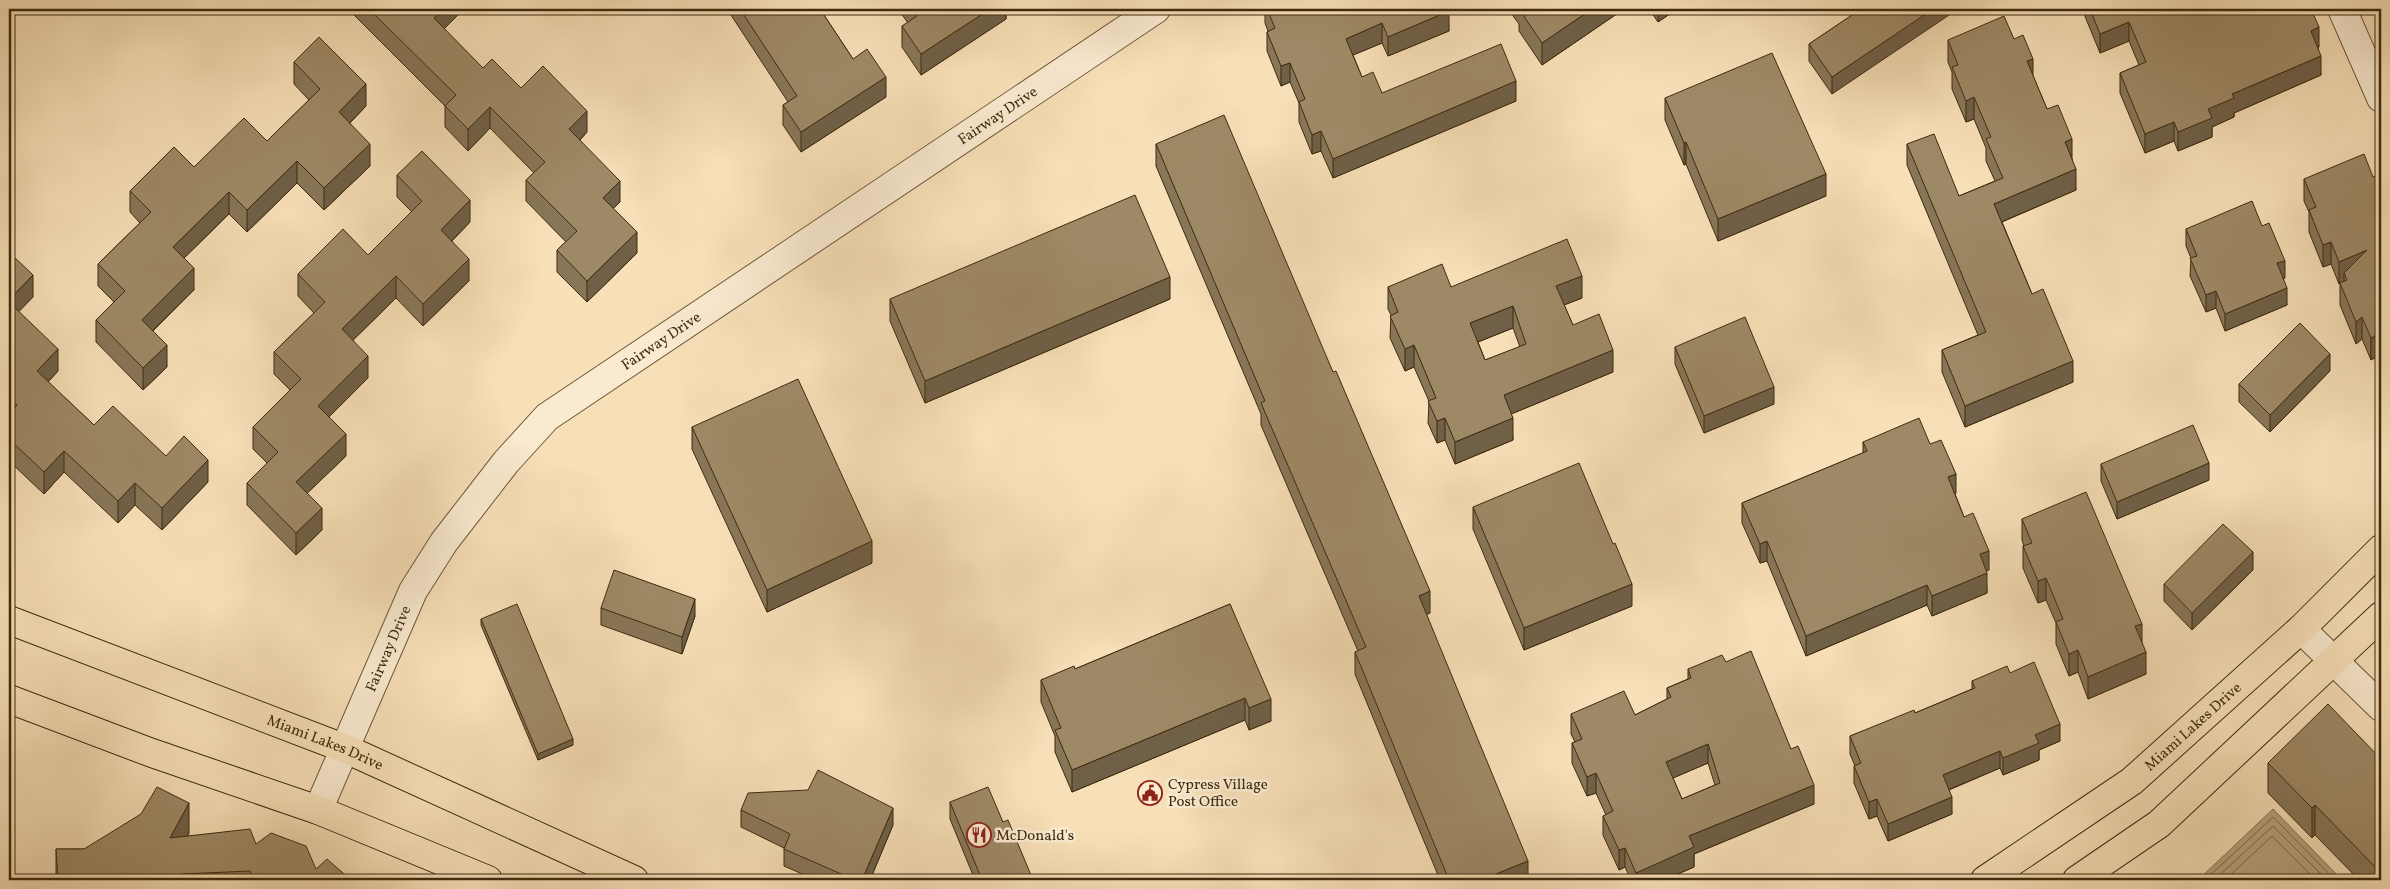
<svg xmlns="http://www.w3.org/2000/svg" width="2390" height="889" font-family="Vollkorn,serif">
	<rect width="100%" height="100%" fill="#f7dfb7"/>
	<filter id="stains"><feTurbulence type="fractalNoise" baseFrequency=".004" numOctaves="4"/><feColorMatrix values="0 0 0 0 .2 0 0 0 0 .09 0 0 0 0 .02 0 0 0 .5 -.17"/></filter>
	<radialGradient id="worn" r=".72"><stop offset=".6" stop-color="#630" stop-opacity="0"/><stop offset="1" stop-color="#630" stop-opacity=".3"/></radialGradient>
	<!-- water -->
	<path fill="#b8a27e" stroke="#877252" d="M 2273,809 L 2342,880 L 2198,880 Z"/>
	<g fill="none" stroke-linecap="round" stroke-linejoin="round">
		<!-- shore -->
		<g stroke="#7b6646" stroke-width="1">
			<path d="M 2205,880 L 2273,817 L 2335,880"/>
			<path d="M 2214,880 L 2273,826 L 2327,880"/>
			<path d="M 2225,880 L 2272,836 L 2316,880"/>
		</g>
		<defs>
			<g id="minor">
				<path d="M 2342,9 L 2381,98"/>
				<path d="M 2301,629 L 2381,707"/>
				<path id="s1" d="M 318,810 L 413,591 L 444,542 L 506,462 L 547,417 L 1156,9"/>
			</g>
			<g id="major">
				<path id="s2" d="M 9,620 L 346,749 L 634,880"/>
				<path d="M 9,699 L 152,753 L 318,810 L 488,880"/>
				<path id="s3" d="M 1985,880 L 2132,781 L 2301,629 L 2381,549"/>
				<path d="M 2077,880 L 2159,824 L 2381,616"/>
			</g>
		</defs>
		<!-- minor casing -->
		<use href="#minor" stroke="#6c5839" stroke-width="30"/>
		<!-- major casing -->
		<use href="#major" stroke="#3e2b0f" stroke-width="30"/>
		<!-- minor -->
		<use href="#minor" stroke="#faead0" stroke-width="28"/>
		<!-- major -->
		<use href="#major" stroke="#f7dfb7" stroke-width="28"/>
	</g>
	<!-- wall -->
	<g fill="#887658" stroke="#3e2b0f" fill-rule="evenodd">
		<path d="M 348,9 L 464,9 L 444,29 L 483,68 L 521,88 L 587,132 L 580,140 L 620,202 L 613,209 L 637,253 L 587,302 L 557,272 L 557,250 L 566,242 L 526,201 L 526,180 L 534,173 L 490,128 L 468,151 L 445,127 L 445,106 Z"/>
		<path d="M 727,9 L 820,9 L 853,59 L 886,97 L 801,152 L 783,125 L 783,105 L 788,102 Z"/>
		<path d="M 898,9 L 1006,9 L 1006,19 L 921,75 L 902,47 L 902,26 L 908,23 Z"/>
		<path d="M 1265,9 L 1448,9 L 1449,31 L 1388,56 L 1382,43 L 1353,55 L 1362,77 L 1382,93 L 1516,101 L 1333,178 L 1321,151 L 1312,154 L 1299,122 L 1299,103 L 1290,82 L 1281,86 L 1267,51 L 1267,32 L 1268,31 L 1265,23 Z"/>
		<path d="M 1508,9 L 1624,9 L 1542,65 L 1519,31 L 1519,24 Z"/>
		<path d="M 1649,9 L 1677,9 L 1658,22 Z"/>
		<path d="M 1861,9 L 1832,94 L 1809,61 L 1809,44 Z"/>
		<path d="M 2082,9 L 2311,9 L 2319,47 L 2318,47 L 2321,75 L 2234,113 L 2234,117 L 2212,127 L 2212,137 L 2178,151 L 2174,141 L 2145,153 L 2120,93 L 2120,73 L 2139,65 L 2129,41 L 2100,53 Z"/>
		<path d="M 2378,9 L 2381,9 L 2381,16 Z"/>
		<path d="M 2014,39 L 2033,76 L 2047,109 L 2072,159 L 2076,190 L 2002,222 L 2032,294 L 2073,382 L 1965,427 L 1942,372 L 1942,350 L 1978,335 L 1907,165 L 1907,144 L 1959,196 L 1995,181 L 1986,161 L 1986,148 L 1974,119 L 1966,122 L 1952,89 L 1952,72 L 1948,62 L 1948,40 Z"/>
		<path d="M 294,62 L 366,106 L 350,123 L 370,166 L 324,210 L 297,183 L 247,232 L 229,214 L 184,258 L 194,290 L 153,331 L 167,367 L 143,390 L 96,342 L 96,320 L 114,302 L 98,286 L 98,264 L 140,223 L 130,212 L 130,191 L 267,141 L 309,100 L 294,84 Z"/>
		<path d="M 1665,98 L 1826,196 L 1718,241 L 1686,164 L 1684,165 L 1665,120 Z"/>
		<path d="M 1156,144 L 1430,613 L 1426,614 L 1528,880 L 1440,880 L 1355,674 L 1355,652 L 1358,651 L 1261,425 L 1261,414 L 1156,166 Z"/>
		<path d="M 397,175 L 470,222 L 452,241 L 469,281 L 423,326 L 396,298 L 353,340 L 368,378 L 329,417 L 346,456 L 307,493 L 322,530 L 296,555 L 247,505 L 247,483 L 267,463 L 253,449 L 253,427 L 290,390 L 274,374 L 274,352 L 314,313 L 298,296 L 298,274 L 368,255 L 412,212 L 397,197 Z"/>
		<path d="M 2373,177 L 2371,360 L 2362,339 L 2356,344 L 2340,305 L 2340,283 L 2344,282 L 2339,284 L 2331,264 L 2323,267 L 2309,232 L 2309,212 L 2304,201 L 2304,179 Z"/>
		<path d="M 2186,229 L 2285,278 L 2283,278 L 2287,305 L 2225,331 L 2216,308 L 2206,312 L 2190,276 L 2191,258 L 2186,246 Z"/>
		<path d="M 9,252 L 33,297 L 18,311 L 58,371 L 48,382 L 94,425 L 166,456 L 208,482 L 162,530 L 135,505 L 118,523 L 64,472 L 44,494 L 9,461 Z"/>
		<path d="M 1388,287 L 1451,287 L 1582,298 L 1564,305 L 1573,325 L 1613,372 L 1511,414 L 1513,440 L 1455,464 L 1445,440 L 1437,443 L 1428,423 L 1429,401 L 1414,367 L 1405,371 L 1390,338 L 1391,315 L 1388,309 ZM 1513,328 L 1520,347 L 1485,360 L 1478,342 Z"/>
		<path d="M 890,299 L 1170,299 L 925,403 L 890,321 Z"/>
		<path d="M 1675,347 L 1774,404 L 1704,433 L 1675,364 Z"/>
		<path d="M 2330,371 L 2270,432 L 2239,402 L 2239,384 Z"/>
		<path d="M 692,427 L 872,563 L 767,612 L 692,449 Z"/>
		<path d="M 1863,442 L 1930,444 L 1956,493 L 1955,494 L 1964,517 L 1989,570 L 1986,571 L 1987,593 L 1932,616 L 1927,605 L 1806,656 L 1767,561 L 1760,563 L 1742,523 L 1742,503 L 1863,453 Z"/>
		<path d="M 2101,464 L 2209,480 L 2117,519 L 2101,481 Z"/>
		<path d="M 1473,507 L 1632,606 L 1524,650 L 1473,529 Z"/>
		<path d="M 2022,519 L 2142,643 L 2146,674 L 2088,699 L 2078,672 L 2069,676 L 2056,644 L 2056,623 L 2046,600 L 2038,603 L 2023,568 L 2023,546 L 2024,546 L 2022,540 Z"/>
		<path d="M 2253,570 L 2192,630 L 2164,601 L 2164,584 Z"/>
		<path d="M 1230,604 L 1271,721 L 1249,730 L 1245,720 L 1072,792 L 1055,752 L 1055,736 L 1041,702 L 1041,680 L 1075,669 Z"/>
		<path d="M 601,608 L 695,616 L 682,654 L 601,625 Z"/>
		<path d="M 481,619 L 573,745 L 538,760 L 481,625 Z"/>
		<path d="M 1726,662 L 1814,804 L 1694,854 L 1694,867 L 1664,880 L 1631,880 L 1625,867 L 1619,870 L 1603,835 L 1603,816 L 1606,815 L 1596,793 L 1587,796 L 1572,763 L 1572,743 L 1575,742 L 1571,734 L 1571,714 L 1635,715 L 1667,699 L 1667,688 L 1688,679 L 1688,669 ZM 1708,763 L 1715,785 L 1682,799 L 1673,778 Z"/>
		<path d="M 2010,673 L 2060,741 L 2039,750 L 2039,760 L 2003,775 L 2000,768 L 1949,790 L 1952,814 L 1888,841 L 1877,816 L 1869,819 L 1854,783 L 1854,766 L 1855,766 L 1850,754 L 1850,736 L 1915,713 L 1972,689 L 1972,681 Z"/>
		<path d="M 2381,759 L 2381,880 L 2359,880 L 2315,835 L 2312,838 L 2268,793 L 2268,763 Z"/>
		<path d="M 950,802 L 1003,822 L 1033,880 L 975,880 L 950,819 Z"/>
		<path d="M 741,810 L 893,825 L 870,880 L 816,880 L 784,866 L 784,848 L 741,827 Z"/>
		<path d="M 189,833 L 187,836 L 256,844 L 316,869 L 351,880 L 56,880 L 56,849 L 84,849 Z"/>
	</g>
	<!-- shaded-wall -->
	<g fill="#6f6047" stroke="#3e2b0f">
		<path d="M 443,9 L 464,9 L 434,39 L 434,18 Z"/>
		<path d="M 990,9 L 1006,9 L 1006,19 L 921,75 L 921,54 Z"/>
		<path d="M 1592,9 L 1624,9 L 1542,65 L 1542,43 Z"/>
		<path d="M 1658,9 L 1677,9 L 1658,22 Z"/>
		<path d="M 1933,9 L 1958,9 L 1832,94 L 1832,77 Z"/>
		<path d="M 1449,11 L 1449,31 L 1388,56 L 1388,37 Z"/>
		<path d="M 2129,22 L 2129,41 L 2100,53 L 2100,34 Z"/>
		<path d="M 1382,23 L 1382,43 L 1346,58 L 1346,39 Z"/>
		<path d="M 2319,27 L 2319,47 L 2311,50 L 2311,31 Z"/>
		<path d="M 2321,56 L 2321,75 L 2234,113 L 2234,117 L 2212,127 L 2212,137 L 2178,151 L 2178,132 L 2208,109 L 2232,94 Z"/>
		<path d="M 2033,59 L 2033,80 L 2027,61 Z"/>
		<path d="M 1290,63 L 1290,82 L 1281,86 L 1281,66 Z"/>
		<path d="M 886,77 L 886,97 L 801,152 L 801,132 Z"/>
		<path d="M 1516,81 L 1516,101 L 1333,178 L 1333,159 Z"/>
		<path d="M 366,84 L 366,106 L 339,134 L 339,112 Z"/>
		<path d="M 1974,97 L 1974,119 L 1966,122 L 1966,101 Z"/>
		<path d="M 490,107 L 490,128 L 468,151 L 468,129 Z"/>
		<path d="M 587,111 L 587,132 L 569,151 L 569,129 Z"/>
		<path d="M 2174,122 L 2174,141 L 2145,153 L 2145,134 Z"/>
		<path d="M 1321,131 L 1321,151 L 1312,154 L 1312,135 Z"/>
		<path d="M 2072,139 L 2072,161 L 2065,142 Z"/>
		<path d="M 1686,142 L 1686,164 L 1684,165 L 1684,143 Z"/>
		<path d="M 370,144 L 370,166 L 324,210 L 324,188 Z"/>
		<path d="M 297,161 L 297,183 L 247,232 L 247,210 Z"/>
		<path d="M 2076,169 L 2076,190 L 1994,225 L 1994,204 Z"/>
		<path d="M 1826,174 L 1826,196 L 1718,241 L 1718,219 Z"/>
		<path d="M 620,181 L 620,202 L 603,219 L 603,198 Z"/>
		<path d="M 229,192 L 229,214 L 173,269 L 173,247 Z"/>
		<path d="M 470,200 L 470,222 L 441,252 L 441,230 Z"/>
		<path d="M 637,232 L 637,253 L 587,302 L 587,281 Z"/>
		<path d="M 2331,242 L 2331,264 L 2323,267 L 2323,245 Z"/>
		<path d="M 2367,250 L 2344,273 L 2344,282 L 2339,284 L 2339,262 Z"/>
		<path d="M 469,259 L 469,281 L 423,326 L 423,304 Z"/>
		<path d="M 2285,261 L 2285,278 L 2277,281 L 2277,263 Z"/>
		<path d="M 194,268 L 194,290 L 142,341 L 142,320 Z"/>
		<path d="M 33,275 L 33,297 L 9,322 L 9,300 Z"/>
		<path d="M 396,276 L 396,298 L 342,351 L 342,329 Z"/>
		<path d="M 1582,276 L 1582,298 L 1556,308 L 1556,286 Z"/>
		<path d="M 1170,277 L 1170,299 L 925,403 L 925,381 Z"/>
		<path d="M 2287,288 L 2287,305 L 2225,331 L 2225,314 Z"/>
		<path d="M 2216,291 L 2216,308 L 2206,312 L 2206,295 Z"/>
		<path d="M 1513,306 L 1513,328 L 1470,345 L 1470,323 Z"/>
		<path d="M 2362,317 L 2362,339 L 2356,344 L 2356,322 Z"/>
		<path d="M 2381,333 L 2381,355 L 2371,360 L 2371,338 Z"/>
		<path d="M 167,345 L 167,367 L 143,390 L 143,368 Z"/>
		<path d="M 1414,345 L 1414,367 L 1405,371 L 1405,349 Z"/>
		<path d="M 58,349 L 58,371 L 37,393 L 37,371 Z"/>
		<path d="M 1613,350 L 1613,372 L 1504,417 L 1504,395 Z"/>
		<path d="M 2330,354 L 2330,371 L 2270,432 L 2270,415 Z"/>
		<path d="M 368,356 L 368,378 L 318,428 L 318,406 Z"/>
		<path d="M 2073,361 L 2073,382 L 1965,427 L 1965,406 Z"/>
		<path d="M 1774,387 L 1774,404 L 1704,433 L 1704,416 Z"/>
		<path d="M 1445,418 L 1445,440 L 1437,443 L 1437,421 Z"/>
		<path d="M 1513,418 L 1513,440 L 1455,464 L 1455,442 Z"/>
		<path d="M 346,434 L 346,456 L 296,504 L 296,482 Z"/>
		<path d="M 64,451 L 64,472 L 44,494 L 44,472 Z"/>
		<path d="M 208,460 L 208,482 L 162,530 L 162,508 Z"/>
		<path d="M 2209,463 L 2209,480 L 2117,519 L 2117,502 Z"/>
		<path d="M 1956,474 L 1956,493 L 1948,497 L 1948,477 Z"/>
		<path d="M 135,483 L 135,505 L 118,523 L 118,501 Z"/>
		<path d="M 322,508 L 322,530 L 296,555 L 296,533 Z"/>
		<path d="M 872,541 L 872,563 L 767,612 L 767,590 Z"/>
		<path d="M 1767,541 L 1767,561 L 1760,563 L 1760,544 Z"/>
		<path d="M 1989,551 L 1989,570 L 1980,574 L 1980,554 Z"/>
		<path d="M 2253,552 L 2253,570 L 2192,630 L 2192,613 Z"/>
		<path d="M 1987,573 L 1987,593 L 1932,616 L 1932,596 Z"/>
		<path d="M 2046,578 L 2046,600 L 2038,603 L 2038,581 Z"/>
		<path d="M 1632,584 L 1632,606 L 1524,650 L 1524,628 Z"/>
		<path d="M 1927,585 L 1927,605 L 1806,656 L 1806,636 Z"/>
		<path d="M 1430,591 L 1430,613 L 1419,618 L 1419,596 Z"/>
		<path d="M 695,599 L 695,616 L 682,654 L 682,637 Z"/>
		<path d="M 2142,624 L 2142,646 L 2135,626 Z"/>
		<path d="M 2078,650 L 2078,672 L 2069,676 L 2069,654 Z"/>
		<path d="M 2146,652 L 2146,674 L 2088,699 L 2088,677 Z"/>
		<path d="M 1245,698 L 1245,720 L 1072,792 L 1072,770 Z"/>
		<path d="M 1271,699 L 1271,721 L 1249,730 L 1249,708 Z"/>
		<path d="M 2060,724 L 2060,741 L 2039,750 L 2039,760 L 2003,775 L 2003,758 L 2035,735 Z"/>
		<path d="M 573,739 L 573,745 L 538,760 L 538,754 Z"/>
		<path d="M 1708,744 L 1708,763 L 1666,781 L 1666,762 Z"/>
		<path d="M 2000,751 L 2000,768 L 1943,792 L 1943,775 Z"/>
		<path d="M 1596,773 L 1596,793 L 1587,796 L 1587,777 Z"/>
		<path d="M 1814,785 L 1814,804 L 1694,854 L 1694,867 L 1664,880 L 1636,880 L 1636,873 L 1689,836 Z"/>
		<path d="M 1952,797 L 1952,814 L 1888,841 L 1888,824 Z"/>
		<path d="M 1877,799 L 1877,816 L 1869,819 L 1869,802 Z"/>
		<path d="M 189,803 L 189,833 L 170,867 L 170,838 Z"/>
		<path d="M 2315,805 L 2315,835 L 2312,838 L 2312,808 Z"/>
		<path d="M 893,808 L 893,825 L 870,880 L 862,880 Z"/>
		<path d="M 1625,848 L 1625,867 L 1619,870 L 1619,850 Z"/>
		<path d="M 1528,861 L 1528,880 L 1481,880 Z"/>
		<path d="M 182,874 L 182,880 L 172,880 Z"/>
	</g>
	<!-- building -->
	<g fill="#9e8966" stroke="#3e2b0f" fill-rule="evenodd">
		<path d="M 369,9 L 443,9 L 434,18 L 483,68 L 492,59 L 521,88 L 543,66 L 587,111 L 569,129 L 620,181 L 603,198 L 637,232 L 587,281 L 557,250 L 577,231 L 526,180 L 545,162 L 490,107 L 468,129 L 445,106 L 456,95 Z"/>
		<path d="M 740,9 L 820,9 L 853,59 L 867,49 L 886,77 L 801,132 L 783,105 L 797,96 Z"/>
		<path d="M 912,9 L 990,9 L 921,54 L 902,26 L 917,16 Z"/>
		<path d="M 1267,9 L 1448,9 L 1449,11 L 1388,37 L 1382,23 L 1346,39 L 1362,77 L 1373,72 L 1382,93 L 1501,44 L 1516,81 L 1333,159 L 1321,131 L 1312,135 L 1299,102 L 1305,99 L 1290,63 L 1281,66 L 1267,32 L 1275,28 Z"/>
		<path d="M 1519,9 L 1592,9 L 1542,43 Z"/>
		<path d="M 1861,9 L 1933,9 L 1832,77 L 1809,44 Z"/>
		<path d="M 2090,9 L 2311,9 L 2319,27 L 2311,31 L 2321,56 L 2232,94 L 2234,98 L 2208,109 L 2212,118 L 2178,132 L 2174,122 L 2145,134 L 2120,73 L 2146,62 L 2129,22 L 2100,34 Z"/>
		<path d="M 2004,16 L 2014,39 L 2023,35 L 2033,59 L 2027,61 L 2047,109 L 2058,105 L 2072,139 L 2065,142 L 2076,169 L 1994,204 L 2032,294 L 2043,289 L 2073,361 L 1965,406 L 1942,350 L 1986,332 L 1907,144 L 1934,134 L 1959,196 L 2003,178 L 1986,139 L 1991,137 L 1974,97 L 1966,101 L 1952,67 L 1958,65 L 1948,40 Z"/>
		<path d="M 319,37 L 366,84 L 339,112 L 370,144 L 324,188 L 297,161 L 247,210 L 229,192 L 173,247 L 194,268 L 142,320 L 167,345 L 143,368 L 96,320 L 125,291 L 98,264 L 151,212 L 130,191 L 174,147 L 194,167 L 244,118 L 267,141 L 320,89 L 294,62 Z"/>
		<path d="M 1772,53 L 1826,174 L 1718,219 L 1686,142 L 1684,143 L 1665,98 Z"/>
		<path d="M 1224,115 L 1333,372 L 1336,371 L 1430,591 L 1419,596 L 1528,861 L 1481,880 L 1449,880 L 1355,652 L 1366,647 L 1261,403 L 1265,401 L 1156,144 Z"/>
		<path d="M 422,151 L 470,200 L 441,230 L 469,259 L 423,304 L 396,276 L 342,329 L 368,356 L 318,406 L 346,434 L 296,482 L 322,508 L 296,533 L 247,483 L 278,452 L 253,427 L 301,379 L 274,352 L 325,302 L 298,274 L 343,229 L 368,255 L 422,201 L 397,175 Z"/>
		<path d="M 2364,154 L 2373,177 L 2380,174 L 2381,176 L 2381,333 L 2371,338 L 2362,317 L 2356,322 L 2340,283 L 2347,280 L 2344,273 L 2367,250 L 2339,262 L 2331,242 L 2323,245 L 2309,210 L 2316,207 L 2304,179 Z"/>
		<path d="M 1135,195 L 1170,277 L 925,381 L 890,299 Z"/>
		<path d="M 2252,201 L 2262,226 L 2269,223 L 2285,261 L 2277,263 L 2287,288 L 2225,314 L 2216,291 L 2206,295 L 2190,258 L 2197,256 L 2186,229 Z"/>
		<path d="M 1567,239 L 1582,276 L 1556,286 L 1573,325 L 1599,314 L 1613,350 L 1504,395 L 1513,418 L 1455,442 L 1445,418 L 1437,421 L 1428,401 L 1436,398 L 1414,345 L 1405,349 L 1390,316 L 1398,312 L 1388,287 L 1442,264 L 1451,287 ZM 1513,306 L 1526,344 L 1485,360 L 1470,323 Z"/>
		<path d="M 9,252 L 33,275 L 9,300 Z"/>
		<path d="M 9,302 L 58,349 L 37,371 L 94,425 L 113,406 L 166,456 L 184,436 L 208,460 L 162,508 L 135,483 L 118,501 L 64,451 L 44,472 L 9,439 L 9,414 L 17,405 L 9,397 Z"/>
		<path d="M 1745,317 L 1774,387 L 1704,416 L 1675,347 Z"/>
		<path d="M 2300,323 L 2330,354 L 2270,415 L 2239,384 Z"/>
		<path d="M 798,379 L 872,541 L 767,590 L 692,427 Z"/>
		<path d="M 1919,418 L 1930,444 L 1941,440 L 1956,474 L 1948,477 L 1964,517 L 1973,513 L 1989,551 L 1980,554 L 1987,573 L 1932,596 L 1927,585 L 1806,636 L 1767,541 L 1760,544 L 1742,503 L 1867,451 L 1863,442 Z"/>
		<path d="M 2193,425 L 2209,463 L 2117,502 L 2101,464 Z"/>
		<path d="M 1579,463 L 1613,544 L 1615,543 L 1632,584 L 1524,628 L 1473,507 Z"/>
		<path d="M 2086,492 L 2142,624 L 2135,626 L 2146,652 L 2088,677 L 2078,650 L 2069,654 L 2056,622 L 2063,619 L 2046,578 L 2038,581 L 2023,546 L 2032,543 L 2022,519 Z"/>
		<path d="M 2223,524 L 2253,552 L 2192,613 L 2164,584 Z"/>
		<path d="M 614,570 L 695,599 L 682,637 L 601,608 Z"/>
		<path d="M 517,604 L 573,739 L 538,754 L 481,619 Z"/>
		<path d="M 1230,604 L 1271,699 L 1249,708 L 1245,698 L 1072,770 L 1055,730 L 1061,728 L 1041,680 L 1074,666 L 1075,669 Z"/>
		<path d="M 1751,651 L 1791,749 L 1798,746 L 1814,785 L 1689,836 L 1694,847 L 1636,873 L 1625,848 L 1619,850 L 1603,816 L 1613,811 L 1596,773 L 1587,777 L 1572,743 L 1582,739 L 1571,714 L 1624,691 L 1635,715 L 1671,697 L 1667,688 L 1691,678 L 1688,669 L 1722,655 L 1726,662 ZM 1708,744 L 1720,783 L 1682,799 L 1666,762 Z"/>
		<path d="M 2034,662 L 2060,724 L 2035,735 L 2039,743 L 2003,758 L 2000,751 L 1943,775 L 1952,797 L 1888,824 L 1877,799 L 1869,802 L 1854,766 L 1861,763 L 1850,736 L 1914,710 L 1915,713 L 1975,688 L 1972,681 L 2007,666 L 2010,673 Z"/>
		<path d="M 2328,704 L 2381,759 L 2381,873 L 2315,805 L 2312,808 L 2268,763 Z"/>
		<path d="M 818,770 L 893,808 L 862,880 L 855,880 L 784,849 L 790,834 L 741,810 L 748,793 L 808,790 Z"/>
		<path d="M 157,787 L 189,803 L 170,838 L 250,829 L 256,844 L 271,833 L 306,846 L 316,869 L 327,859 L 351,880 L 254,880 L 250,871 L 182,874 L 172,880 L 58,880 L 56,849 L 84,849 L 141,814 Z"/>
		<path d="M 988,787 L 1003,822 L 1008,820 L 1033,880 L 982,880 L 950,802 Z"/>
	</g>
	<!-- icons -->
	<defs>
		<symbol id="civic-ring" viewBox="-11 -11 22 22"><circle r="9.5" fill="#faead0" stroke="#8f2418" stroke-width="1.5"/><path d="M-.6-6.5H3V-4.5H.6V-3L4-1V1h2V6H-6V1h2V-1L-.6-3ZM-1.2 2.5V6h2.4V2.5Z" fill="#8f2418"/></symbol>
		<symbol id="restaurant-ring" viewBox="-11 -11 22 22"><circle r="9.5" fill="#faead0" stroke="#8f2418" stroke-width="1.5"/><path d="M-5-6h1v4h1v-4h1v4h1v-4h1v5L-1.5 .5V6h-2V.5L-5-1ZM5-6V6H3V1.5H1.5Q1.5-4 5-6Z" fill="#8f2418"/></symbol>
	</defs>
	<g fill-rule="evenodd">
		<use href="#civic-ring" x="1136" y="779" width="28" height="28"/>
		<use href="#restaurant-ring" x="965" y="821" width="28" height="28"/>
	</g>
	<g text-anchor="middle" stroke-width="5" stroke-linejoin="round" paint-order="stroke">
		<!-- street labels -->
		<g font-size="15" fill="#3e2b0f" stroke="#faead0">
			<text dy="5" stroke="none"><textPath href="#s1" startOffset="1001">Fairway Drive</textPath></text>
			<text dy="5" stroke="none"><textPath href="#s1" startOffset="596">Fairway Drive</textPath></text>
			<text dy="5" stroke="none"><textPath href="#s1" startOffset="176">Fairway Drive</textPath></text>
			<text dy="5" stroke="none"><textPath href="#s3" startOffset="259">Miami Lakes Drive</textPath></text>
			<text dy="5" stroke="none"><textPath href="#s2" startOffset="339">Miami Lakes Drive</textPath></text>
		</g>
		<!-- poi labels -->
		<g font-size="15" fill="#3e2b0f" stroke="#faead0" text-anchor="start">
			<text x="1168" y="789">Cypress Village<tspan x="1168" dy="17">Post Office</tspan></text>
			<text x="996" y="840">McDonald's</text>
		</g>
	</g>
	<!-- margin -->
	<rect width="2390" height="889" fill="none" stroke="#f7dfb7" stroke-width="30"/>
	<rect x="10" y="10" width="2370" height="869" fill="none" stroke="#3e2b0f" stroke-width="2.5"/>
	<rect x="15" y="15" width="2360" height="859" fill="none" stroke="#3e2b0f"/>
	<rect width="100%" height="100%" filter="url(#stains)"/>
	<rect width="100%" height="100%" fill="url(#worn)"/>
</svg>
